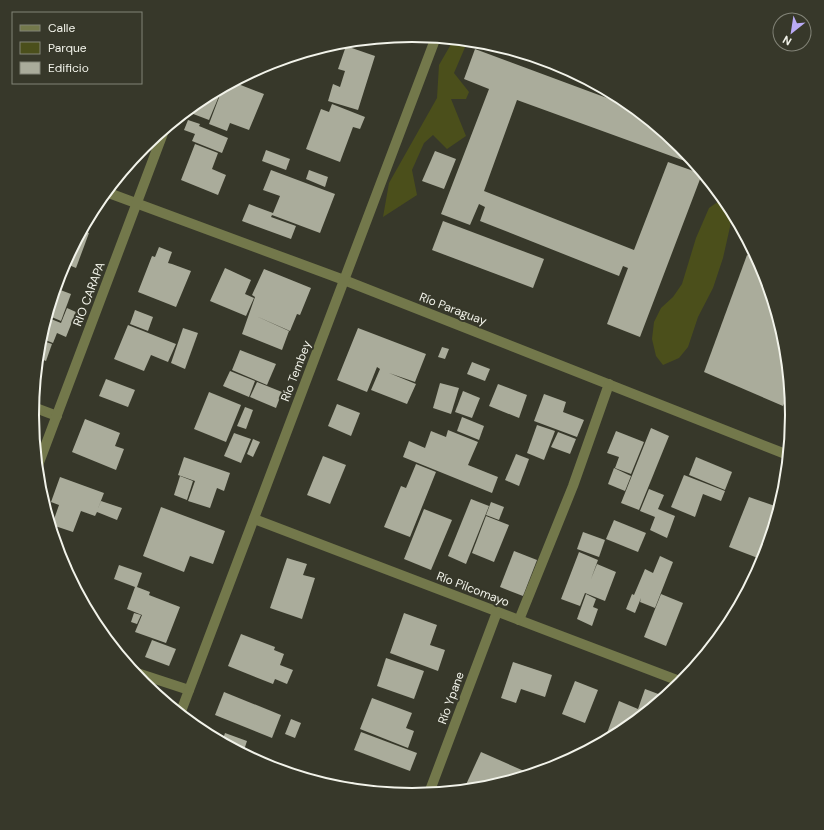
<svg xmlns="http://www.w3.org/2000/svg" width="824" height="830" font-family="'DM Sans',sans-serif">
	<rect width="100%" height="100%" fill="#37382a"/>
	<!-- green -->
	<g fill="#4b4f1b">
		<path d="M 454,39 L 470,41 L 466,45 L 454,73 L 469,92 L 466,99 L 451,99 L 466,136 L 447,149 L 433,135 L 424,143 L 412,170 L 417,195 L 383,217 L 389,183 L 437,98 L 439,65 Z"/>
		<path d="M 722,199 L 731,211 L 730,227 L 723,258 L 713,288 L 698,317 L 688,347 L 679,358 L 663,365 L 656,356 L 652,339 L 654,322 L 661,308 L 673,297 L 682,284 L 696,238 L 709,208 Z"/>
	</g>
	<!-- building -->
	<g fill="#aaac9b">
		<path d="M 346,46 L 375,56 L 358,110 L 328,101 L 333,84 L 340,87 L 345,71 L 338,69 Z"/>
		<path d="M 475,49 L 634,108 L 681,146 L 696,165 L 517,100 L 484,191 L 634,250 L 668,162 L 702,174 L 640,337 L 607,324 L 628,268 L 623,266 L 619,276 L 480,221 L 485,207 L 479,204 L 470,225 L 441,214 L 489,89 L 464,79 Z"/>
		<path d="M 233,82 L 264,94 L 249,130 L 230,123 L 227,131 L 209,124 L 223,87 Z"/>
		<path d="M 212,93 L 219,96 L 209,120 L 188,112 L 190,108 L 201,99 Z"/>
		<path d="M 332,104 L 365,117 L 360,129 L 353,127 L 340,162 L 306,149 L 321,109 L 329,112 Z"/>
		<path d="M 188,120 L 200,124 L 199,126 L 228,138 L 222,153 L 192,141 L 195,134 L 184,130 Z"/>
		<path d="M 195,144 L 218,153 L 212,169 L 226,175 L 218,195 L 181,180 Z"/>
		<path d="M 266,150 L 290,159 L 286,170 L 262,161 Z"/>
		<path d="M 435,151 L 456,159 L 444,189 L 422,181 Z"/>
		<path d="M 271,170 L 335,194 L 320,233 L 272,215 L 271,217 L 296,226 L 291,239 L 242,221 L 249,204 L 273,213 L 280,196 L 263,190 Z"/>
		<path d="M 309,170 L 328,177 L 325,187 L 306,179 Z"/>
		<path d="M 443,221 L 544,259 L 533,288 L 432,250 Z"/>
		<path d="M 82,230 L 89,233 L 76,268 L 64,263 Z"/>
		<path d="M 159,247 L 172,252 L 168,263 L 172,264 L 165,281 L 172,264 L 191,271 L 176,307 L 138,292 L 152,256 L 155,257 Z"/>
		<path d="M 747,255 L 757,258 L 763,270 L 785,341 L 790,390 L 783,406 L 704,372 Z"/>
		<path d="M 225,268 L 251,280 L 245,294 L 254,298 L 246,316 L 210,301 Z"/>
		<path d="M 264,269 L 311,288 L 300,315 L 297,314 L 290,331 L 256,316 L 289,331 L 282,350 L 242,334 L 255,297 L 252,295 Z"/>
		<path d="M 55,288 L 71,294 L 61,321 L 47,315 Z"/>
		<path d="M 67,308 L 76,312 L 66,337 L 57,333 L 53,343 L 40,338 L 46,317 L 61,323 Z"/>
		<path d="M 135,310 L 153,317 L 148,331 L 130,324 Z"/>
		<path d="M 128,325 L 176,344 L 168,362 L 151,355 L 144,371 L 114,359 Z"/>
		<path d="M 183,328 L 198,333 L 185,369 L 171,363 Z"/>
		<path d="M 358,328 L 426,354 L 415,382 L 389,373 L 416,384 L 407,404 L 371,390 L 380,369 L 377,367 L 367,392 L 337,380 Z"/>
		<path d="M 40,340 L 52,344 L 46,361 L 38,358 Z"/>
		<path d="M 442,347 L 449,349 L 445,359 L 438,357 Z"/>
		<path d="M 240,350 L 276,364 L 267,385 L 232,370 Z"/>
		<path d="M 472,362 L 490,369 L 485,381 L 467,374 Z"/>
		<path d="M 230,371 L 255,381 L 249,397 L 223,386 Z"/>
		<path d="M 106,379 L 135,390 L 128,407 L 99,396 Z"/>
		<path d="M 257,382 L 282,392 L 276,408 L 250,397 Z"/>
		<path d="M 440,383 L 459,388 L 451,414 L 433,408 Z"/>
		<path d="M 498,384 L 527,395 L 519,418 L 489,406 Z"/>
		<path d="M 463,391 L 480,398 L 472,418 L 455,412 Z"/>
		<path d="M 209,392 L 241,405 L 226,442 L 194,429 Z"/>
		<path d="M 544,394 L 566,402 L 563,412 L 584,420 L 577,437 L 534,421 Z"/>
		<path d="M 337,404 L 360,413 L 351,436 L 328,426 Z"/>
		<path d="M 245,407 L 253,410 L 246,429 L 237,426 Z"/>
		<path d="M 462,417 L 484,426 L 479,440 L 457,431 Z"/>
		<path d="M 85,419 L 120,433 L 115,446 L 124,449 L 116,470 L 72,452 Z"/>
		<path d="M 537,425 L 555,431 L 544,460 L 527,453 Z"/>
		<path d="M 651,428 L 669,436 L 639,510 L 621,503 Z"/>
		<path d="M 448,430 L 478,442 L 468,465 L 498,477 L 492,493 L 403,457 L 409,441 L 425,448 L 431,431 L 446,437 Z"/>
		<path d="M 616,431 L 644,442 L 631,474 L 615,468 L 619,457 L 607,453 Z"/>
		<path d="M 558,432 L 576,439 L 570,454 L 551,447 Z"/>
		<path d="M 234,433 L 251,439 L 241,463 L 224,456 Z"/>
		<path d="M 253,439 L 260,442 L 253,457 L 247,454 Z"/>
		<path d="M 516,454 L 529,459 L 519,486 L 505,480 Z"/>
		<path d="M 323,456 L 346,465 L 330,504 L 307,495 Z"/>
		<path d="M 184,457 L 230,473 L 224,491 L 217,488 L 210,508 L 188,501 L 195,481 L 178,475 Z"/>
		<path d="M 696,457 L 732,472 L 725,490 L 689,475 Z"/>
		<path d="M 416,464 L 436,472 L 410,537 L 384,527 L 401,486 L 406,488 Z"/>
		<path d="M 614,468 L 631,476 L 625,491 L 608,484 Z"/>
		<path d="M 684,475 L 725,491 L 721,501 L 703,494 L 695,517 L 671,507 Z"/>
		<path d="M 180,476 L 193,481 L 187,500 L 174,495 Z"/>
		<path d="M 60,477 L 104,493 L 97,511 L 101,501 L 122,508 L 117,520 L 97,512 L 95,516 L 81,511 L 73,532 L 52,525 L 59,505 L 51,502 Z"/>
		<path d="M 649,489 L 664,495 L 658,509 L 675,516 L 667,538 L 650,530 L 655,517 L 640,511 Z"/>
		<path d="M 749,497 L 775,506 L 777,501 L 781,502 L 763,560 L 729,547 Z"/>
		<path d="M 471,499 L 489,506 L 466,564 L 448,556 Z"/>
		<path d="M 491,502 L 504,507 L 499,520 L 486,515 Z"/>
		<path d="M 161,507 L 225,531 L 213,564 L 190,556 L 184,572 L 143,556 Z"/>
		<path d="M 424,509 L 452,520 L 431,570 L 404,559 Z"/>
		<path d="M 486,516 L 509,525 L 494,562 L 472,553 Z"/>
		<path d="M 614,520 L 646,533 L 638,552 L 606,539 Z"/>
		<path d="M 583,532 L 605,540 L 599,557 L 577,549 Z"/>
		<path d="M 514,551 L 537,560 L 523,596 L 500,587 Z"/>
		<path d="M 579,552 L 598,560 L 591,579 L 597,564 L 616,572 L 605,601 L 585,593 L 580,606 L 561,599 Z"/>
		<path d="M 660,556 L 673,562 L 655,608 L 640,602 L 641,598 L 635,613 L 626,609 L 632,594 L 634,595 L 645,569 L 653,573 Z"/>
		<path d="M 287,558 L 307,564 L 303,575 L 315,578 L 302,619 L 270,608 Z"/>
		<path d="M 61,561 L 72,565 L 68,574 Z"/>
		<path d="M 119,565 L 142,573 L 137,587 L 150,592 L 149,595 L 180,607 L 166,643 L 135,632 L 142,615 L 127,609 L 135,587 L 114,579 Z"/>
		<path d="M 586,594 L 596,599 L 593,607 L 598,609 L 592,626 L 577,619 Z"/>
		<path d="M 661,594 L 683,603 L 666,646 L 644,637 Z"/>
		<path d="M 134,613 L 141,615 L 137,624 L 131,622 Z"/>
		<path d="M 404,613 L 437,625 L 430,645 L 445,650 L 438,671 L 390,653 Z"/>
		<path d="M 241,634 L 275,647 L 274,650 L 284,654 L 280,665 L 293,670 L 287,684 L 275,679 L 273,684 L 228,666 Z"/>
		<path d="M 152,640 L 176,649 L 169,666 L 145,657 Z"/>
		<path d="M 386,658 L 424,671 L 414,699 L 377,686 Z"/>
		<path d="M 513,662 L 552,675 L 545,697 L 521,689 L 516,703 L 501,698 Z"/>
		<path d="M 575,681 L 598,690 L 585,723 L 562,714 Z"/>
		<path d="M 645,689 L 661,695 L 659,702 L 623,731 L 604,741 L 619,701 L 638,709 Z"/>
		<path d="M 224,692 L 281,715 L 272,738 L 215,715 Z"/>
		<path d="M 372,698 L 412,713 L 406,728 L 414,731 L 408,748 L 360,729 Z"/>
		<path d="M 291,719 L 301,723 L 295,738 L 285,734 Z"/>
		<path d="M 361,732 L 417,753 L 410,771 L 354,750 Z"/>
		<path d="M 225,733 L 247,741 L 243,753 L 222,742 Z"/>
		<path d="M 481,752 L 531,774 L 486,788 L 464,789 Z"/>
		<path d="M 352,782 L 373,791 L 349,789 Z"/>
	</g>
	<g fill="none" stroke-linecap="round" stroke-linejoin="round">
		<!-- minor -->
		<g stroke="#73784b" stroke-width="10">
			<path d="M 106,192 L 344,280 L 788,455"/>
			<path d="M 33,407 L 57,416"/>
			<path d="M 37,468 L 165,128"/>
			<path d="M 254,519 L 682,682"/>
			<path d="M 519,620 L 573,486 L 609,384"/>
			<path d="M 134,672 L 189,690"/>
			<path d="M 180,714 L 436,37"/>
			<path d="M 429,793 L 497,612"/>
		</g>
	</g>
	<g text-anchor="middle" stroke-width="4" stroke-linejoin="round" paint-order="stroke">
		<!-- street labels -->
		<g font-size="12" fill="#f2f3ea" stroke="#37382a">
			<text transform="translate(89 294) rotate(-69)" y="4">RIO CARAPA</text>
			<text transform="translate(453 309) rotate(21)" y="4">Río Paraguay</text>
			<text transform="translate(296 371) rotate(-69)" y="4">Río Tembey</text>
			<text transform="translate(473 589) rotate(21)" y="4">Río Pilcomayo</text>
			<text transform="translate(451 698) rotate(-70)" y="4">Río Ypane</text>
		</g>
	</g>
	<!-- crop -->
	<path d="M0 0H824V830H0ZM39 415a373 373 0 1 1 746 0a373 373 0 1 1-746 0Z" fill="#37382a" fill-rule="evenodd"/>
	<path fill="none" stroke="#f2f3ea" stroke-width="2" d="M39 415a373 373 0 1 1 746 0a373 373 0 1 1-746 0Z"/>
	<!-- legend -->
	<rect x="12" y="12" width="130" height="72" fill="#37382a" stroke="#828377"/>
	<rect x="20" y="25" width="20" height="6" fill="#73784b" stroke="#828377"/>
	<text x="48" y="32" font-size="12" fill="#f2f3ea">Calle</text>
	<rect x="20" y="42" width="20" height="12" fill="#4b4f1b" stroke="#828377"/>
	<text x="48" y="52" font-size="12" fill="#f2f3ea">Parque</text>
	<rect x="20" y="62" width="20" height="12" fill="#aaac9b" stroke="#828377"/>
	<text x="48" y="72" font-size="12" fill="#f2f3ea">Edificio</text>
	<!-- north arrow -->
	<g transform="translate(792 32) rotate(210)"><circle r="19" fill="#37382a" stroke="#828377"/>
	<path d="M0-3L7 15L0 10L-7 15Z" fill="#baaaf6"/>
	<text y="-6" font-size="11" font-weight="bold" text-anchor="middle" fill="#f2f3ea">N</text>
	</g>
</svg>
